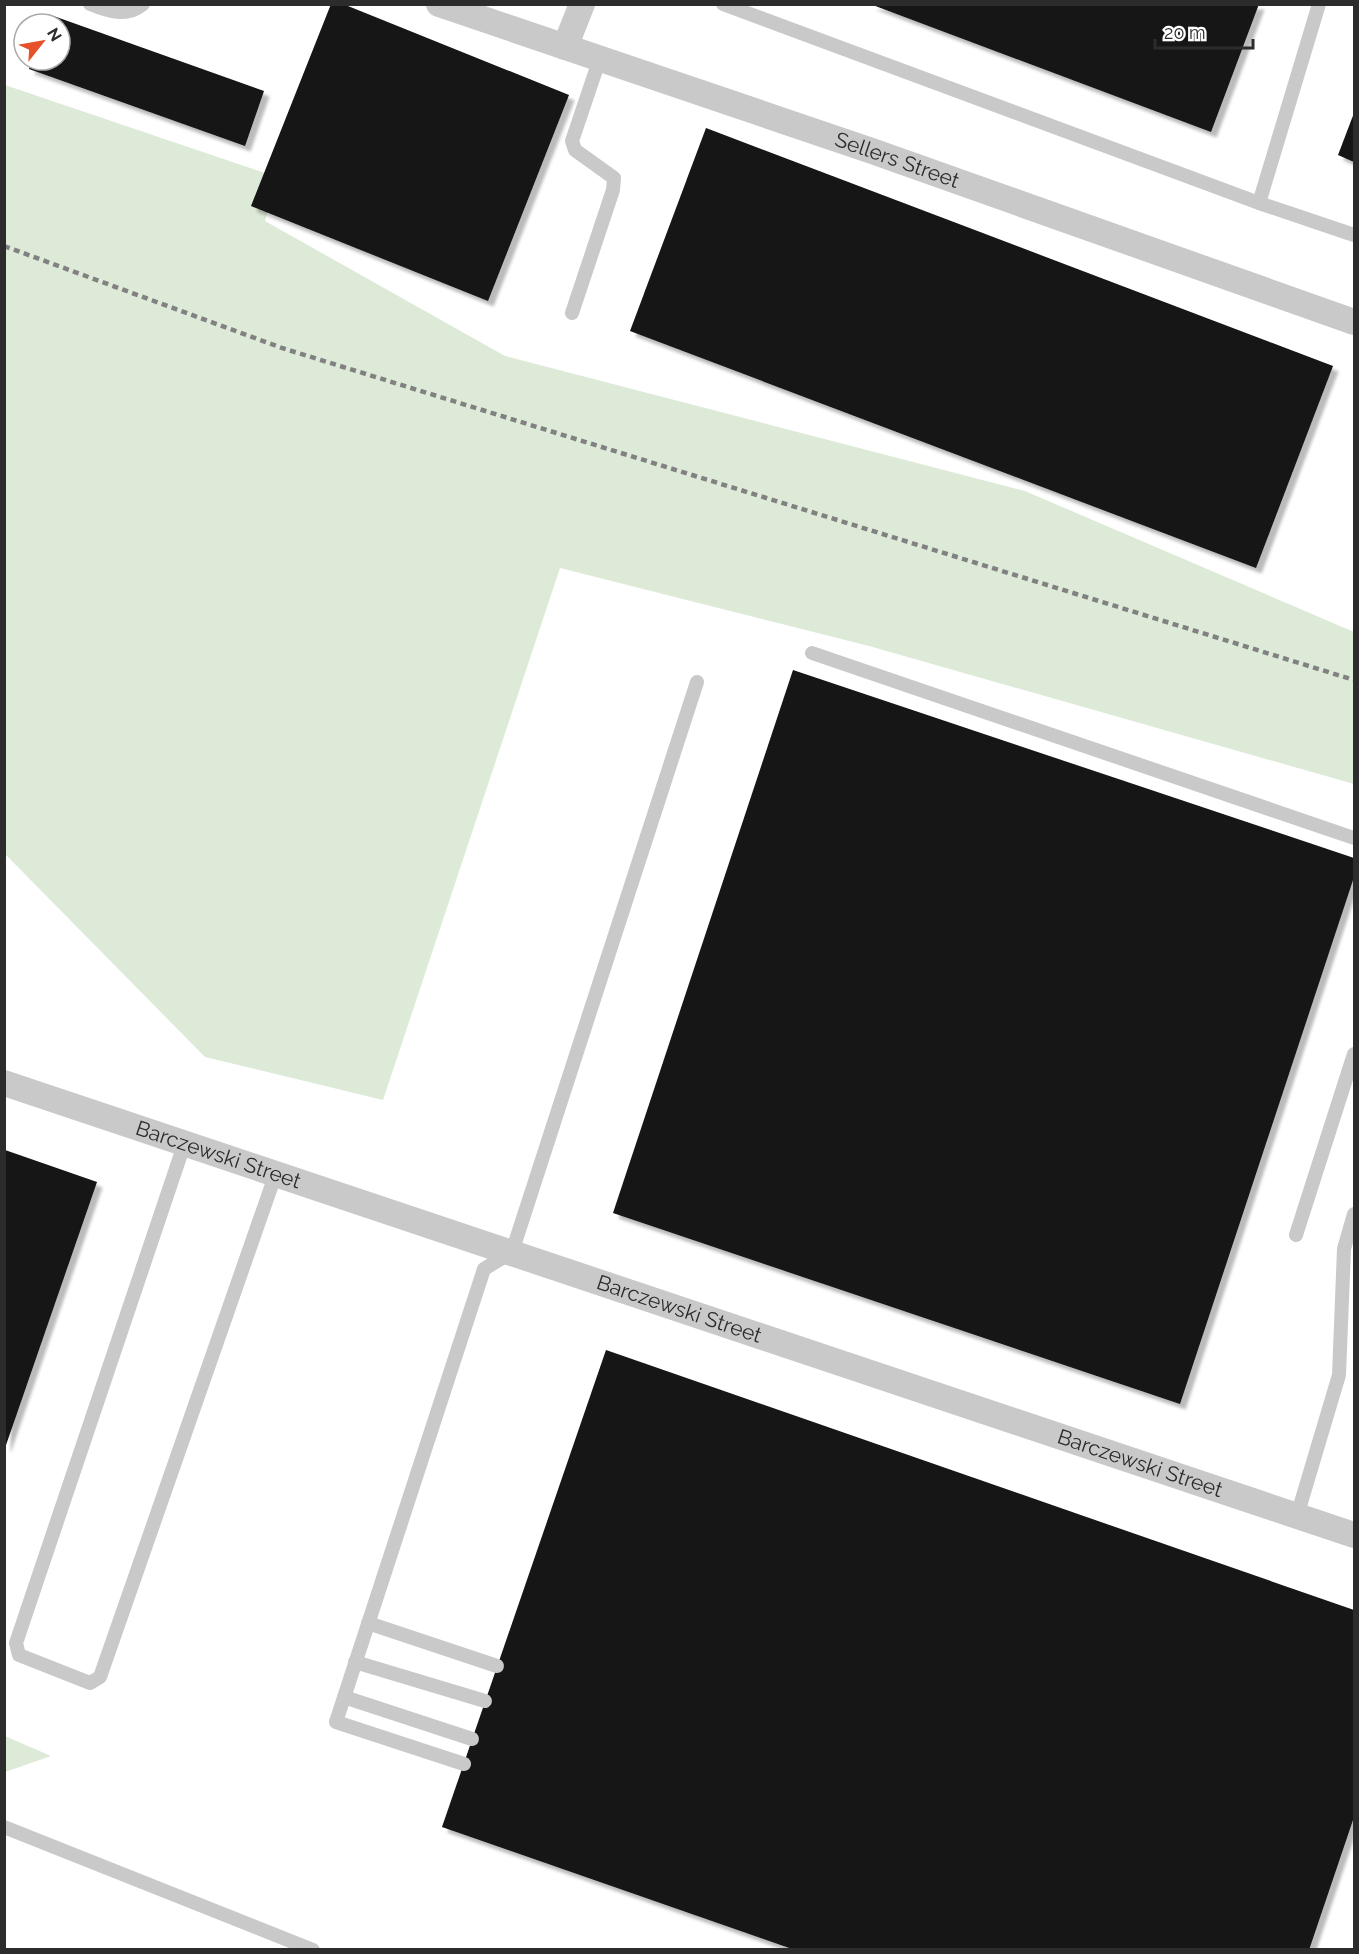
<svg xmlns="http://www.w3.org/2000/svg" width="1359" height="1954" font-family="Raleway,sans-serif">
	<defs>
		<filter id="shadow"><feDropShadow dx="5.5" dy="5.5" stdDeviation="1.5" flood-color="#0004"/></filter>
	</defs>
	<rect width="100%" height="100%" fill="#fff"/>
	<!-- green -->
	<g fill="#ddead8">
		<path d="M 5,85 L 277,177 L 265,221 L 505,356 L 1025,491 L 1354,632 L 1354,784 L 869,646 L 560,568 L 383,1100 L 205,1057 L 5,854 Z"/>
		<path d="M 5,1736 L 51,1756 L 5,1772 Z"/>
	</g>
	<!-- building -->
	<g fill="#131313" filter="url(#shadow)">
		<path d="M 331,4 L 343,4 L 569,95 L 488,301 L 251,206 Z"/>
		<path d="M 870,4 L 1259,4 L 1211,132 Z"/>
		<path d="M 48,14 L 264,91 L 245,146 L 29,69 L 32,60 L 60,60 L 60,24 L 45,24 Z"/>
		<path d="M 1354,113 L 1354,162 L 1338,155 Z"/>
		<path d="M 706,128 L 1333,366 L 1256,568 L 630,331 Z"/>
		<path d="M 793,670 L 1354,858 L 1354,877 L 1180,1404 L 613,1213 Z"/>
		<path d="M 5,1150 L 97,1182 L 5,1448 Z"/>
		<path d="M 606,1350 L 1354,1610 L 1354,1817 L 1309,1950 L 795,1950 L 442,1827 Z"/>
	</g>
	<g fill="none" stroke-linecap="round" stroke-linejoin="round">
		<!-- lane -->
		<g stroke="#c9c9c9" stroke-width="14">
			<path d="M 90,4 C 108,11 126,18 143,4"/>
			<path d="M 723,4 L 1259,203 L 1354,235"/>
			<path d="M 1259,203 L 1319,4"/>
			<path d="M 572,313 L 613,190 L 614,178 L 575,150 L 572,141 L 600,58"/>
			<path d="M 812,653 L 1354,838"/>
			<path d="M 185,1142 L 16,1643 L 19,1655 L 90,1683 L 100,1677 L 276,1173"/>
			<path d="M 1296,1235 L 1354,1054"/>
			<path d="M 1297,1516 L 1339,1375 L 1344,1249 L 1354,1214"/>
			<path d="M 368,1623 L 497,1666"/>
			<path d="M 355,1662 L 485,1701"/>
			<path d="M 344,1697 L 472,1739"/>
			<path d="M 464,1764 L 336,1722 L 484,1269 L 512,1252 L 697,682"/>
			<path d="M 4,1827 L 313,1950"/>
		</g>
		<!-- street -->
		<g stroke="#c9c9c9" stroke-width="26">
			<path id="s1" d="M 439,4 L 872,151 L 1354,322"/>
			<path d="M 565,47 L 582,4"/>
			<path id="s2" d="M 4,1083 L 1354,1535"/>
		</g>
		<!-- rail -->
		<path stroke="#818181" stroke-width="4.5" stroke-dasharray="6 4.5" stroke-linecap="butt" d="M 4,246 L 282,348 L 1354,680"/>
	</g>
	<g text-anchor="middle" stroke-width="6" stroke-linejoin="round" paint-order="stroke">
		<!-- street labels -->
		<g font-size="21" fill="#2c2c2c" stroke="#fff">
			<text dy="7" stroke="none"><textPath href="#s1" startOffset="484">Sellers Street</textPath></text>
			<text dy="7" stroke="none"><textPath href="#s2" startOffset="226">Barczewski Street</textPath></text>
			<text dy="7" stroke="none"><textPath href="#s2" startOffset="712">Barczewski Street</textPath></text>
			<text dy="7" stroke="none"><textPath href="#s2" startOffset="1198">Barczewski Street</textPath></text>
		</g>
	</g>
	<!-- border -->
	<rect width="1359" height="1954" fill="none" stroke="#2c2c2c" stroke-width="12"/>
	<!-- north arrow -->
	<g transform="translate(42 42) rotate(59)"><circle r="28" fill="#ffffff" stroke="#ababab" stroke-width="1.5"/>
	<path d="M0-4.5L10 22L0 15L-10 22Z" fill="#e6512b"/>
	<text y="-9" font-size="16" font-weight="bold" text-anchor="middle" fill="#2c2c2c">N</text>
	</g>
	<!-- scale -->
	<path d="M1155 39v9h98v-9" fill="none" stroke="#2c2c2c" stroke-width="3"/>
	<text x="1164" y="39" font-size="18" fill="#2c2c2c" stroke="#ffffff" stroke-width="4.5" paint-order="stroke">20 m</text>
</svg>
